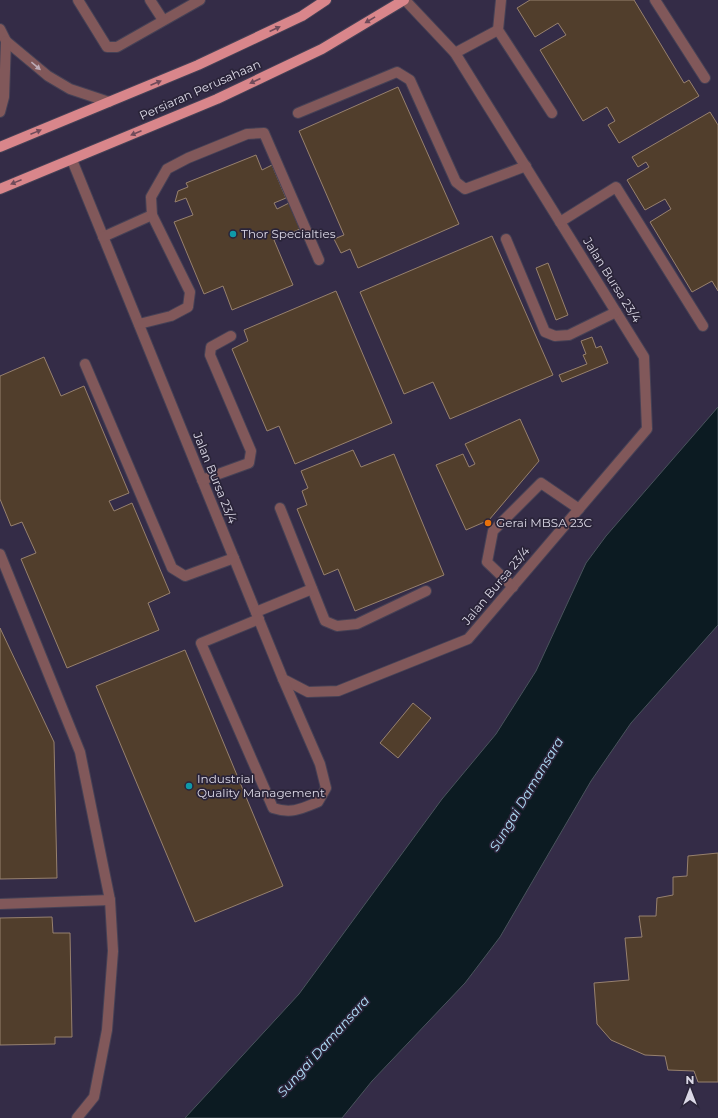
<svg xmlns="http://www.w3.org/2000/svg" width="718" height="1118" font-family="Montserrat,sans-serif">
	<rect width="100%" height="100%" fill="#2a2439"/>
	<!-- built -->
	<g fill="#342c47">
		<path d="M 0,0 L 718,0 L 718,407 L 606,536 L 586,563 L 536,671 L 496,734 L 442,799 L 299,994 L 185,1118 L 0,1118 Z"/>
		<path d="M 718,625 L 718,1118 L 342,1118 L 372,1081 L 465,983 L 500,937 L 591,781 L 631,723 Z"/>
	</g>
	<!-- water -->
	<path fill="#0c1b22" stroke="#4a545d" d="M 718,407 L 718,625 L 631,723 L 591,781 L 500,937 L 465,983 L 372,1081 L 342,1118 L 185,1118 L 299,994 L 442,799 L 496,734 L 536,671 L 586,563 L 606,536 Z"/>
	<!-- building -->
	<g fill="#513e2c" stroke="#97816e">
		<path d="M 530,0 L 634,0 L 684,83 L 689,80 L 699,96 L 619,143 L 608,125 L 615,121 L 607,107 L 583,121 L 540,50 L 566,35 L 558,23 L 535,37 L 517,8 Z"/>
		<path d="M 398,87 L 459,224 L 358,268 L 350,249 L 341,253 L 334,239 L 344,235 L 299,131 Z"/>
		<path d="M 710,112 L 718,125 L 718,291 L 712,281 L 692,292 L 650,222 L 671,209 L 665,199 L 645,210 L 627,180 L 649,167 L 646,162 L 638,167 L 632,157 Z"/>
		<path d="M 256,155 L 262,170 L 272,165 L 286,198 L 274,203 L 277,209 L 289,203 L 300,229 L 274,240 L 293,285 L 232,310 L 223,286 L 204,294 L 174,222 L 193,215 L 186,198 L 175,202 L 178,191 L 188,187 L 186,183 Z"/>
		<path d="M 492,236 L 553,375 L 450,419 L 433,382 L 404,394 L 360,292 Z"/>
		<path d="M 548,263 L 568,315 L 556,320 L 536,268 Z"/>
		<path d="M 336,291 L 392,423 L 295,464 L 279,426 L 267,431 L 232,349 L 248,341 L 244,330 Z"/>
		<path d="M 592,337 L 596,348 L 601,346 L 608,363 L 562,382 L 559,375 L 587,364 L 583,355 L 586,354 L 581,341 Z"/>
		<path d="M 44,357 L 61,396 L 84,386 L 129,493 L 109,501 L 114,511 L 132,503 L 170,593 L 148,603 L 159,630 L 67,668 L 21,559 L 36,553 L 22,522 L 11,526 L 0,499 L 0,376 Z"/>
		<path d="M 520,419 L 539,461 L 489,520 L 466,530 L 436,465 L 463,454 L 469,467 L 475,464 L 465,444 Z"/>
		<path d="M 353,450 L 361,467 L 394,454 L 444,575 L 355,611 L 338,569 L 324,575 L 297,509 L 307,505 L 302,491 L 308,488 L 301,471 Z"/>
		<path d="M 0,628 L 54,742 L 57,878 L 0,879 Z"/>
		<path d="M 185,650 L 283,886 L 195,922 L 96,686 Z"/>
		<path d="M 413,703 L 431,718 L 398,758 L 380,743 Z"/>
		<path d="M 718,853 L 718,1082 L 698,1082 L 694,1071 L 668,1070 L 665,1056 L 645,1055 L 611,1040 L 597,1024 L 594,983 L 629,980 L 625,938 L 642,937 L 639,916 L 656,916 L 657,898 L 673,895 L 673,877 L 687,876 L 688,856 Z"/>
		<path d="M 52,917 L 53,933 L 70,933 L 72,1037 L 55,1037 L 55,1044 L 0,1045 L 0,918 Z"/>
	</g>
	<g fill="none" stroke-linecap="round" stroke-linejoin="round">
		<defs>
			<g id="minor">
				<path d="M 78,0 L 107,47 L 117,47 L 200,0"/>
				<path d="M 150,0 L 163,20"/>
				<path d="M 501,0 L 498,30 L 552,113"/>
				<path d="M 655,0 L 705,78"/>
				<path d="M 0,29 L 6,41 L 48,76 L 70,89 L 109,102"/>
				<path d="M 455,53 L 498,30"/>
				<path d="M 0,112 L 4,97 L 6,41"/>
				<path d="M 298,113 L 397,72 L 410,80 L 456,182 L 465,189 L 526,166"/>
				<path d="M 72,160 L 283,679 L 308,692 L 338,691 L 468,639 L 647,429 L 644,357 L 455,53 L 405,0"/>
				<path d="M 560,222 L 616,187 L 703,326"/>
				<path d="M 103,237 L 152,215"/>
				<path d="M 506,239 L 545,332 L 555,336 L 569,335 L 616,312"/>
				<path d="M 139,324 L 171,316 L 188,307 L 190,292 L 152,215 L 151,197 L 167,169 L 188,158 L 247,134 L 264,133 L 319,260"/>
				<path d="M 85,364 L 172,568 L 185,576 L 234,558"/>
				<path d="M 202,480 L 249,463 L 251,451 L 210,355 L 211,347 L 231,336"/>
				<path d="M 280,508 L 325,621 L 337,626 L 357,624 L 426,591"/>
				<path d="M 0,554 L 80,752 L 110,900 L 113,951 L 107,1030 L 94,1097 L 77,1118"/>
				<path d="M 513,587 L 487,562 L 493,531 L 541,483 L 579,509"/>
				<path d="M 256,612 L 312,589"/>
				<path d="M 259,619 L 201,643 L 273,808 C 291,814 301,809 318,802 L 326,788 L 320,764 L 283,679"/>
				<path d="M 0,904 L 110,900"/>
			</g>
			<g id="major">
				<path d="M 0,147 L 198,65 L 302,16 L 326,0"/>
				<path d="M 0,189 L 217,99 L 322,49 L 404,0"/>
			</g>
		</defs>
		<!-- minor casing -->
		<use href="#minor" stroke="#464155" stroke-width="12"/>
		<!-- major casing -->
		<use href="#major" stroke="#464155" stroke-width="12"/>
		<!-- minor -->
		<use href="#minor" stroke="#81585a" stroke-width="10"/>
		<!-- major -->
		<use href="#major" stroke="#d9868b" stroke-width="10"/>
	</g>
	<!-- one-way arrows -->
	<defs><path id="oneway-solid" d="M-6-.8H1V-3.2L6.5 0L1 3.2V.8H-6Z"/></defs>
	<g fill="#704b5a">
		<use href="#oneway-solid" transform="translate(370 20) rotate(149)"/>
		<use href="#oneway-solid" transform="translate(275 29) rotate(-25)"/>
		<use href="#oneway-solid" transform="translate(255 81) rotate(155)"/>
		<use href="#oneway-solid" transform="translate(156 83) rotate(-23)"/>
		<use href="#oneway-solid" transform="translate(36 132) rotate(-22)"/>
		<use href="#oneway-solid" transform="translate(136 133) rotate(157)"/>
		<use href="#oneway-solid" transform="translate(16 182) rotate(158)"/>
	</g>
	<use fill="#bcabb5" href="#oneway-solid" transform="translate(36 66) rotate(40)"/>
	<!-- markers -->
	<g fill="#0f9aa8" stroke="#2a2439" stroke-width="1.5">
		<circle cx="233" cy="234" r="4"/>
		<circle cx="189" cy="786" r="4"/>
	</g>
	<circle fill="#e8710a" stroke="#2a2439" stroke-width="1.5" cx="488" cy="523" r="4"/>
	<g text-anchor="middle" stroke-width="3.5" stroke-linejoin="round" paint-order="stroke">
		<!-- street labels -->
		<g font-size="12" fill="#dbd8e6" stroke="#2a2439">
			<text transform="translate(200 90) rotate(-24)" y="4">Persiaran Perusahaan</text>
			<text transform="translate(612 280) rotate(58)" y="4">Jalan Bursa 23/4</text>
			<text transform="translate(215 478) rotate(68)" y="4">Jalan Bursa 23/4</text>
			<text transform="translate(496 586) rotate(-50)" y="4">Jalan Bursa 23/4</text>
		</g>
		<!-- poi labels -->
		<g font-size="12" fill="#dbd8e6" stroke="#2a2439" text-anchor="start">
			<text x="241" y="238">Thor Specialties</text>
			<text x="496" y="527">Gerai MBSA 23C</text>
			<text x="197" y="783">Industrial<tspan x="197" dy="14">Quality Management</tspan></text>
		</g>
		<!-- water labels -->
		<g font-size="13" font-style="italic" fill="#b2e1fb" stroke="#2a2439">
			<text transform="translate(526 794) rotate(-59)" y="5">Sungai Damansara</text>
			<text transform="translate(323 1046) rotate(-48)" y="5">Sungai Damansara</text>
		</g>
	</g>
	<!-- north arrow -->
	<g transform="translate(690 1090)" stroke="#2a2439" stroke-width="3" paint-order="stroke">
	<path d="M0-3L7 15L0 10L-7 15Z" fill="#dbd8e6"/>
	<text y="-6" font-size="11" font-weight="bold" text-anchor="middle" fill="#dbd8e6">N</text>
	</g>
</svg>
